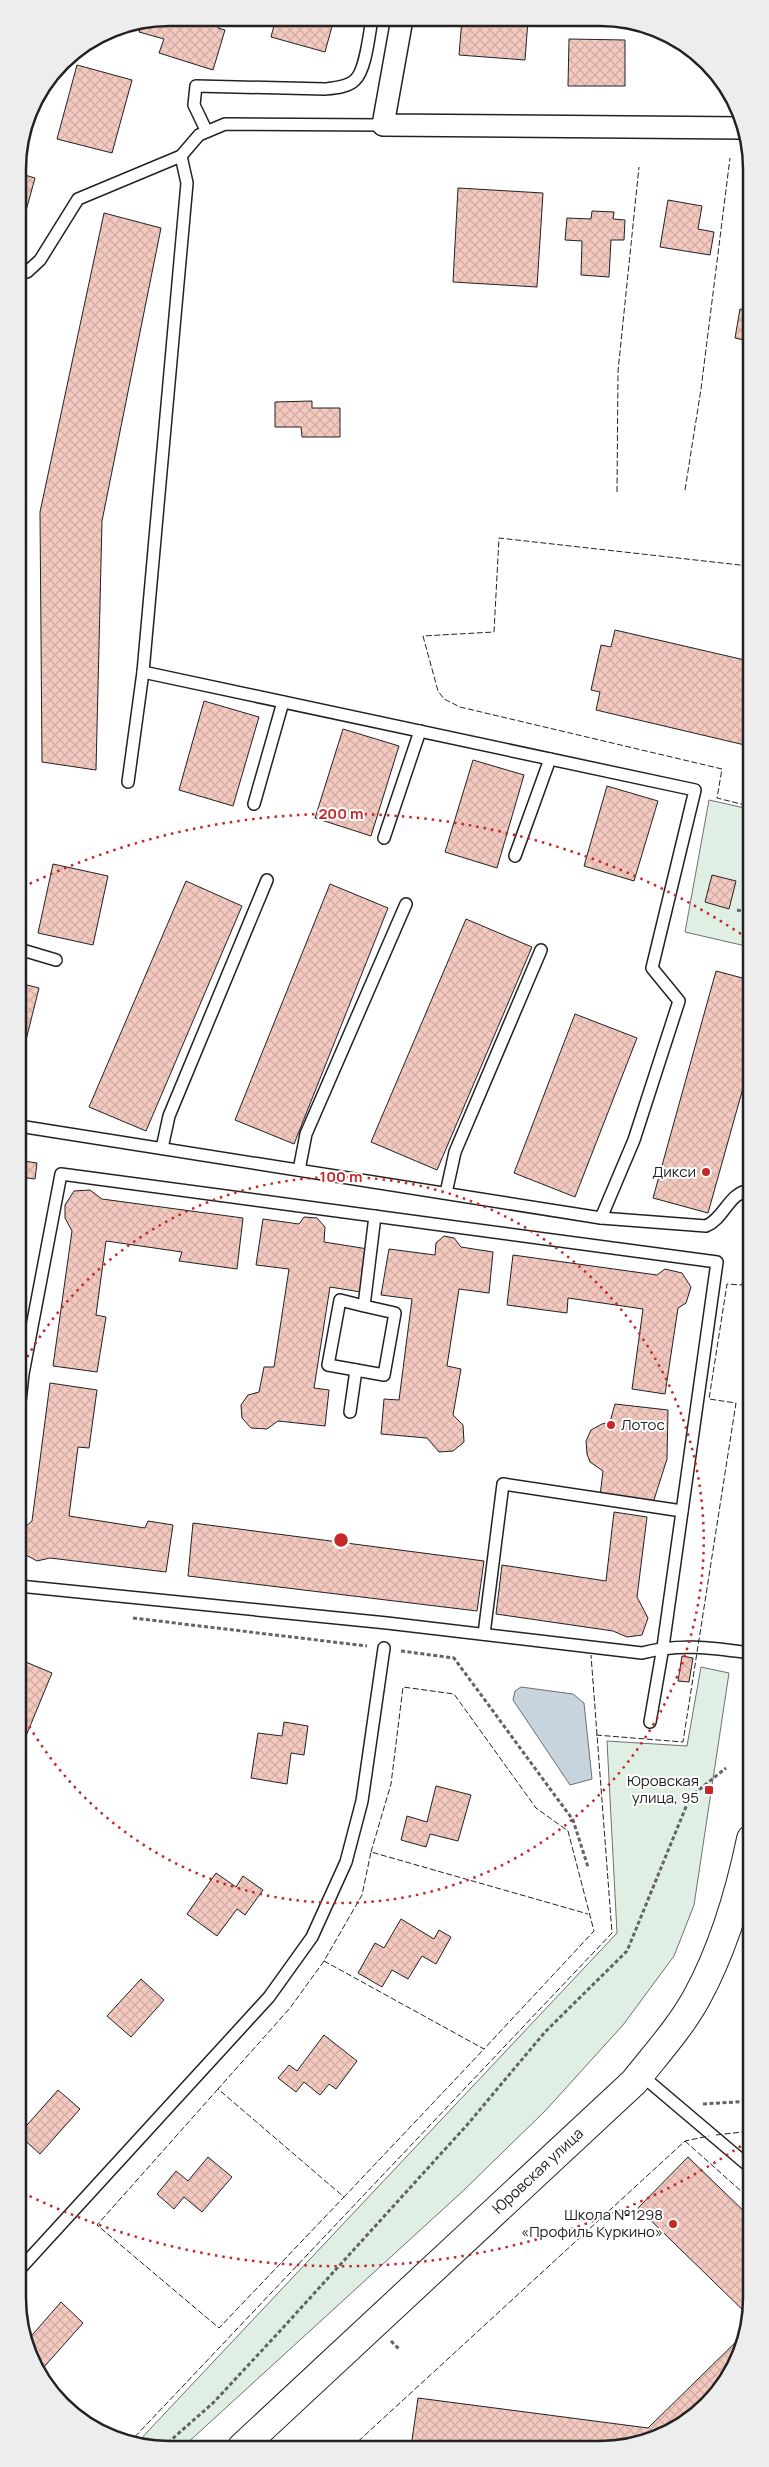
<svg xmlns="http://www.w3.org/2000/svg" width="769" height="2467" font-family="Manrope,sans-serif">
	<defs>
		<pattern id="building-cross-hatch" width="8" height="8" patternUnits="userSpaceOnUse" patternTransform="scale(1.25)"><rect width="8" height="8" fill="#f3c9c0"/><path d="M0 0l8 8M0 8l8-8" fill="none" stroke="#d0aca5"/></pattern>
	</defs>
	<rect width="100%" height="100%" fill="#fff"/>
	<!-- grass -->
	<g fill="#e0efe3" stroke="#6f6f6f">
		<path d="M 709,800 L 749,809 L 750,947 L 685,932 Z"/>
		<path d="M 701,1667 L 729,1673 L 694,1905 L 674,1956 L 623,2025 L 545,2111 L 464,2190 L 183,2447 L 135,2445 L 617,1933 L 607,1741 L 687,1746 Z"/>
	</g>
	<!-- water -->
	<path fill="#c7d3dd" stroke="#6f6f6f" d="M 521,1687 L 573,1694 L 584,1703 L 592,1779 L 570,1785 L 513,1700 L 515,1691 Z"/>
	<!-- building -->
	<g fill="url(#building-cross-hatch)" stroke="#222">
		<path d="M 170,18 L 221,18 L 218,28 L 225,30 L 213,70 L 159,53 L 164,39 L 139,32 L 142,23 Z"/>
		<path d="M 276,18 L 334,19 L 325,52 L 271,37 Z"/>
		<path d="M 462,19 L 528,20 L 525,60 L 459,55 Z"/>
		<path d="M 569,39 L 625,40 L 625,86 L 568,86 Z"/>
		<path d="M 77,65 L 132,80 L 112,153 L 57,139 Z"/>
		<path d="M 18,173 L 35,178 L 18,240 Z"/>
		<path d="M 458,188 L 543,193 L 537,287 L 453,282 Z"/>
		<path d="M 668,200 L 702,206 L 698,229 L 714,232 L 710,255 L 660,247 Z"/>
		<path d="M 592,211 L 614,212 L 613,219 L 625,220 L 624,240 L 611,240 L 609,277 L 581,275 L 582,241 L 565,240 L 567,218 L 591,219 Z"/>
		<path d="M 104,213 L 161,228 L 102,521 L 96,770 L 42,762 L 40,512 Z"/>
		<path d="M 740,309 L 749,310 L 749,341 L 735,338 Z"/>
		<path d="M 312,401 L 312,408 L 340,408 L 340,437 L 302,437 L 301,427 L 275,427 L 275,402 Z"/>
		<path d="M 615,630 L 749,661 L 749,746 L 596,710 L 600,692 L 591,690 L 601,645 L 611,647 Z"/>
		<path d="M 204,701 L 259,717 L 233,806 L 179,790 Z"/>
		<path d="M 343,729 L 399,746 L 371,836 L 315,818 Z"/>
		<path d="M 473,760 L 524,775 L 497,868 L 445,852 Z"/>
		<path d="M 607,786 L 658,801 L 634,881 L 584,866 Z"/>
		<path d="M 53,864 L 108,876 L 93,945 L 38,933 Z"/>
		<path d="M 712,875 L 736,881 L 729,909 L 705,902 Z"/>
		<path d="M 186,881 L 242,906 L 146,1131 L 89,1107 Z"/>
		<path d="M 330,884 L 388,908 L 294,1144 L 235,1120 Z"/>
		<path d="M 466,919 L 532,947 L 437,1170 L 371,1142 Z"/>
		<path d="M 716,971 L 750,980 L 750,1063 L 708,1213 L 653,1198 Z"/>
		<path d="M 19,983 L 39,988 L 22,1056 L 19,1055 Z"/>
		<path d="M 575,1014 L 637,1038 L 575,1197 L 514,1173 Z"/>
		<path d="M 24,1161 L 37,1163 L 35,1179 L 19,1177 L 19,1167 L 23,1168 Z"/>
		<path d="M 90,1190 L 102,1199 L 243,1218 L 237,1269 L 179,1261 L 182,1252 L 106,1241 L 96,1315 L 106,1317 L 97,1372 L 53,1366 L 72,1231 L 65,1218 L 65,1205 L 74,1191 Z"/>
		<path d="M 304,1217 L 317,1218 L 325,1227 L 324,1242 L 368,1249 L 361,1292 L 330,1287 L 314,1388 L 329,1390 L 325,1426 L 278,1421 L 267,1429 L 251,1428 L 242,1418 L 241,1405 L 248,1395 L 259,1392 L 264,1367 L 274,1367 L 289,1269 L 256,1265 L 263,1219 L 299,1224 Z"/>
		<path d="M 444,1236 L 454,1238 L 461,1247 L 493,1252 L 489,1293 L 459,1289 L 447,1366 L 461,1369 L 453,1415 L 463,1425 L 464,1442 L 453,1451 L 439,1452 L 427,1438 L 381,1434 L 384,1399 L 399,1400 L 412,1299 L 381,1295 L 389,1249 L 435,1255 L 436,1243 Z"/>
		<path d="M 513,1255 L 657,1275 L 665,1269 L 682,1273 L 691,1287 L 686,1303 L 678,1308 L 665,1394 L 632,1389 L 643,1309 L 568,1298 L 567,1313 L 507,1305 Z"/>
		<path d="M 50,1383 L 97,1390 L 89,1448 L 78,1447 L 69,1516 L 145,1528 L 148,1521 L 173,1525 L 166,1572 L 50,1558 L 37,1561 L 26,1555 L 21,1542 L 24,1528 L 32,1521 Z"/>
		<path d="M 615,1404 L 668,1410 L 667,1459 L 653,1503 L 600,1496 L 603,1471 L 590,1462 L 587,1454 L 586,1441 L 591,1430 L 602,1424 L 610,1422 Z"/>
		<path d="M 614,1512 L 647,1517 L 637,1597 L 648,1618 L 642,1635 L 627,1637 L 613,1631 L 496,1614 L 502,1565 L 606,1581 Z"/>
		<path d="M 193,1523 L 484,1561 L 477,1611 L 188,1576 Z"/>
		<path d="M 682,1656 L 693,1658 L 689,1682 L 678,1681 Z"/>
		<path d="M 21,1660 L 52,1673 L 26,1736 L 20,1733 Z"/>
		<path d="M 284,1722 L 308,1726 L 304,1755 L 291,1753 L 287,1784 L 251,1778 L 258,1733 L 282,1736 Z"/>
		<path d="M 436,1786 L 471,1795 L 458,1841 L 430,1834 L 426,1847 L 401,1840 L 407,1816 L 427,1822 Z"/>
		<path d="M 216,1873 L 236,1887 L 243,1876 L 263,1890 L 245,1915 L 237,1909 L 217,1936 L 187,1914 Z"/>
		<path d="M 401,1919 L 434,1939 L 439,1930 L 451,1937 L 436,1964 L 422,1956 L 408,1979 L 392,1970 L 382,1987 L 358,1973 L 375,1943 L 384,1948 Z"/>
		<path d="M 141,1979 L 164,2000 L 131,2037 L 107,2016 Z"/>
		<path d="M 324,2035 L 357,2061 L 336,2089 L 329,2084 L 320,2095 L 304,2082 L 296,2092 L 278,2078 L 289,2065 L 297,2071 Z"/>
		<path d="M 58,2090 L 80,2109 L 40,2154 L 20,2136 L 20,2133 Z"/>
		<path d="M 208,2157 L 232,2177 L 202,2212 L 184,2197 L 174,2209 L 157,2194 L 176,2171 L 188,2181 Z"/>
		<path d="M 688,2157 L 751,2218 L 751,2307 L 749,2316 L 638,2208 Z"/>
		<path d="M 61,2302 L 83,2323 L 44,2367 L 30,2355 L 26,2342 Z"/>
		<path d="M 745,2333 L 740,2355 L 714,2398 L 675,2429 L 629,2447 L 411,2447 L 418,2398 L 648,2428 Z"/>
	</g>
	<g fill="none" stroke-linecap="round" stroke-linejoin="round">
		<defs>
			<g id="lane">
				<path d="M 206,130 L 194,105 L 196,86 L 325,89 C 335,88 348,87 355,80 C 366,70 369,34 372,19"/>
				<path d="M 181,156 L 187,183 L 143,672 L 695,790 L 652,968 L 679,1001 L 634,1140 L 601,1218"/>
				<path d="M 18,274 L 27,272 L 40,260 L 78,199 L 181,156 L 199,135 L 225,124 L 383,125"/>
				<path d="M 128,782 L 143,672"/>
				<path d="M 254,804 L 283,702"/>
				<path d="M 384,838 L 420,731"/>
				<path d="M 515,856 L 550,759"/>
				<path d="M 19,949 L 56,960"/>
				<path d="M 19,1126 L 601,1218 L 706,1226 C 725,1218 728,1193 750,1190"/>
				<path d="M 162,1148 L 169,1116 L 267,880"/>
				<path d="M 299,1170 L 306,1134 L 406,904"/>
				<path d="M 446,1193 L 455,1152 L 541,950"/>
				<path d="M 364,1306 L 340,1300 L 328,1365 L 384,1375 L 395,1313 L 364,1306 L 375,1216"/>
				<path d="M 19,1410 L 23,1374 L 61,1174 L 717,1262 L 663,1647 L 650,1722"/>
				<path d="M 350,1412 L 356,1370"/>
				<path d="M 19,1586 L 387,1623 L 642,1653 C 679,1643 713,1648 750,1653"/>
				<path d="M 484,1634 L 503,1484 L 682,1511"/>
				<path d="M 640,2074 L 751,2168"/>
				<path d="M 20,2269 L 269,1997 L 312,1937 L 346,1862 L 362,1801 L 384,1648"/>
			</g>
			<path id="street" d="M 402,19 L 383,125 L 744,128"/>
			<path id="secondary" d="M 242,2447 L 634,2082 C 656,2054 680,2028 697,1997 C 723,1949 740,1892 751,1839"/>
		</defs>
		<!-- lane casing -->
		<use href="#lane" stroke="#222" stroke-width="14"/>
		<!-- street casing -->
		<use href="#street" stroke="#222" stroke-width="24"/>
		<!-- secondary casing -->
		<use href="#secondary" stroke="#222" stroke-width="30"/>
		<!-- path -->
		<g stroke="#646464" stroke-width="3" stroke-dasharray="4 2.5" stroke-linecap="butt">
			<path d="M 737,910 L 750,913"/>
			<path d="M 133,1618 L 367,1646"/>
			<path d="M 401,1651 L 454,1658 L 573,1820 L 588,1867"/>
			<path d="M 703,2104 L 751,2101"/>
			<path d="M 745,2185 L 751,2190"/>
			<path d="M 391,2341 L 399,2349"/>
			<path d="M 163,2447 L 213,2403 L 280,2331 L 467,2125 L 545,2032 L 627,1951 L 690,1797 L 726,1768"/>
		</g>
		<!-- lane -->
		<use href="#lane" stroke="#fff" stroke-width="11"/>
		<!-- street -->
		<use href="#street" stroke="#fff" stroke-width="21"/>
		<!-- secondary -->
		<use href="#secondary" stroke="#fff" stroke-width="28"/>
		<!-- fence -->
		<g stroke="#222" stroke-width="1" stroke-dasharray="6 2.5" stroke-linecap="butt">
			<path d="M 685,490 L 701,389 L 730,158"/>
			<path d="M 617,492 L 618,371 L 639,167"/>
			<path d="M 749,566 L 499,538 L 494,632 L 423,636 L 438,691 L 444,699 L 460,707 L 722,769 L 717,798 L 749,806"/>
			<path d="M 596,1735 L 683,1742 L 736,1403 L 709,1399 L 727,1284 L 742,1285 L 748,1253 L 750,1253"/>
			<path d="M 371,1852 L 391,1784 L 403,1687 L 454,1694 L 536,1808 L 568,1831 L 594,1931 L 484,2049 L 324,1961 L 362,1895 L 371,1852 L 588,1914"/>
			<path d="M 324,1961 L 290,2008 L 218,2089 L 344,2197 L 484,2049"/>
			<path d="M 218,2089 L 97,2225 L 219,2328 L 344,2197"/>
			<path d="M 716,2135 L 751,2131"/>
			<path d="M 685,2141 L 751,2200"/>
			<path d="M 129,2443 L 612,1933 L 591,1655"/>
			<path d="M 352,2447 L 685,2141 L 709,2136"/>
		</g>
	</g>
	<!-- distance rings -->
	<g fill="none" stroke="#c62828" stroke-width="2.5" stroke-dasharray="2.5 5">
		<path d="M20 1370A363 363 0 1 1 20 1710"/>
		<path d="M747 2142A726 726 0 0 1 23 2193M23 887A726 726 0 0 1 747 938"/>
	</g>
	<!-- markers -->
	<g fill="#c62828" stroke="#fff" stroke-width="2">
		<circle cx="706" cy="1172" r="5"/>
		<circle cx="611" cy="1425" r="5"/>
		<rect x="704" y="1785" width="10" height="10" rx="2.5"/>
		<circle cx="673" cy="2224" r="5"/>
	</g>
	<g text-anchor="middle" stroke-width="4" stroke-linejoin="round" paint-order="stroke">
		<!-- poi labels -->
		<g font-size="15" fill="#222" stroke="#fff" text-anchor="end">
			<text x="696" y="1177">Дикси</text>
			<text x="621" y="1430" text-anchor="start">Лотос</text>
			<text x="699" y="1786">Юровская<tspan x="699" dy="17">улица, 95</tspan></text>
			<text x="663" y="2220">Школа №1298<tspan x="663" dy="17">«Профиль Куркино»</tspan></text>
		</g>
		<!-- street labels -->
		<g font-size="15" fill="#222" stroke="#fff">
			<text transform="translate(538 2171) rotate(-43)" y="5">Юровская улица</text>
		</g>
	</g>
	<!-- crop -->
	<path d="M0 0H769V2467H0ZM169 26H600A143 143 0 0 1 743 169V2298A143 143 0 0 1 600 2441H169A143 143 0 0 1 26 2298V169A143 143 0 0 1 169 26Z" fill="#ededed" fill-rule="evenodd"/>
	<path fill="none" stroke="#222" stroke-width="2.5" d="M169 26H600A143 143 0 0 1 743 169V2298A143 143 0 0 1 600 2441H169A143 143 0 0 1 26 2298V169A143 143 0 0 1 169 26Z"/>
	<circle cx="341" cy="1540" r="8" fill="#c62828" stroke="#fff" stroke-width="2.5"/>
	<g font-size="15" text-anchor="middle" font-weight="bold" fill="#c62828" stroke="#fff" stroke-width="4" stroke-linejoin="round" paint-order="stroke">
		<text x="341" y="819">200 m</text>
		<text x="341" y="1182">100 m</text>
	</g>
</svg>
